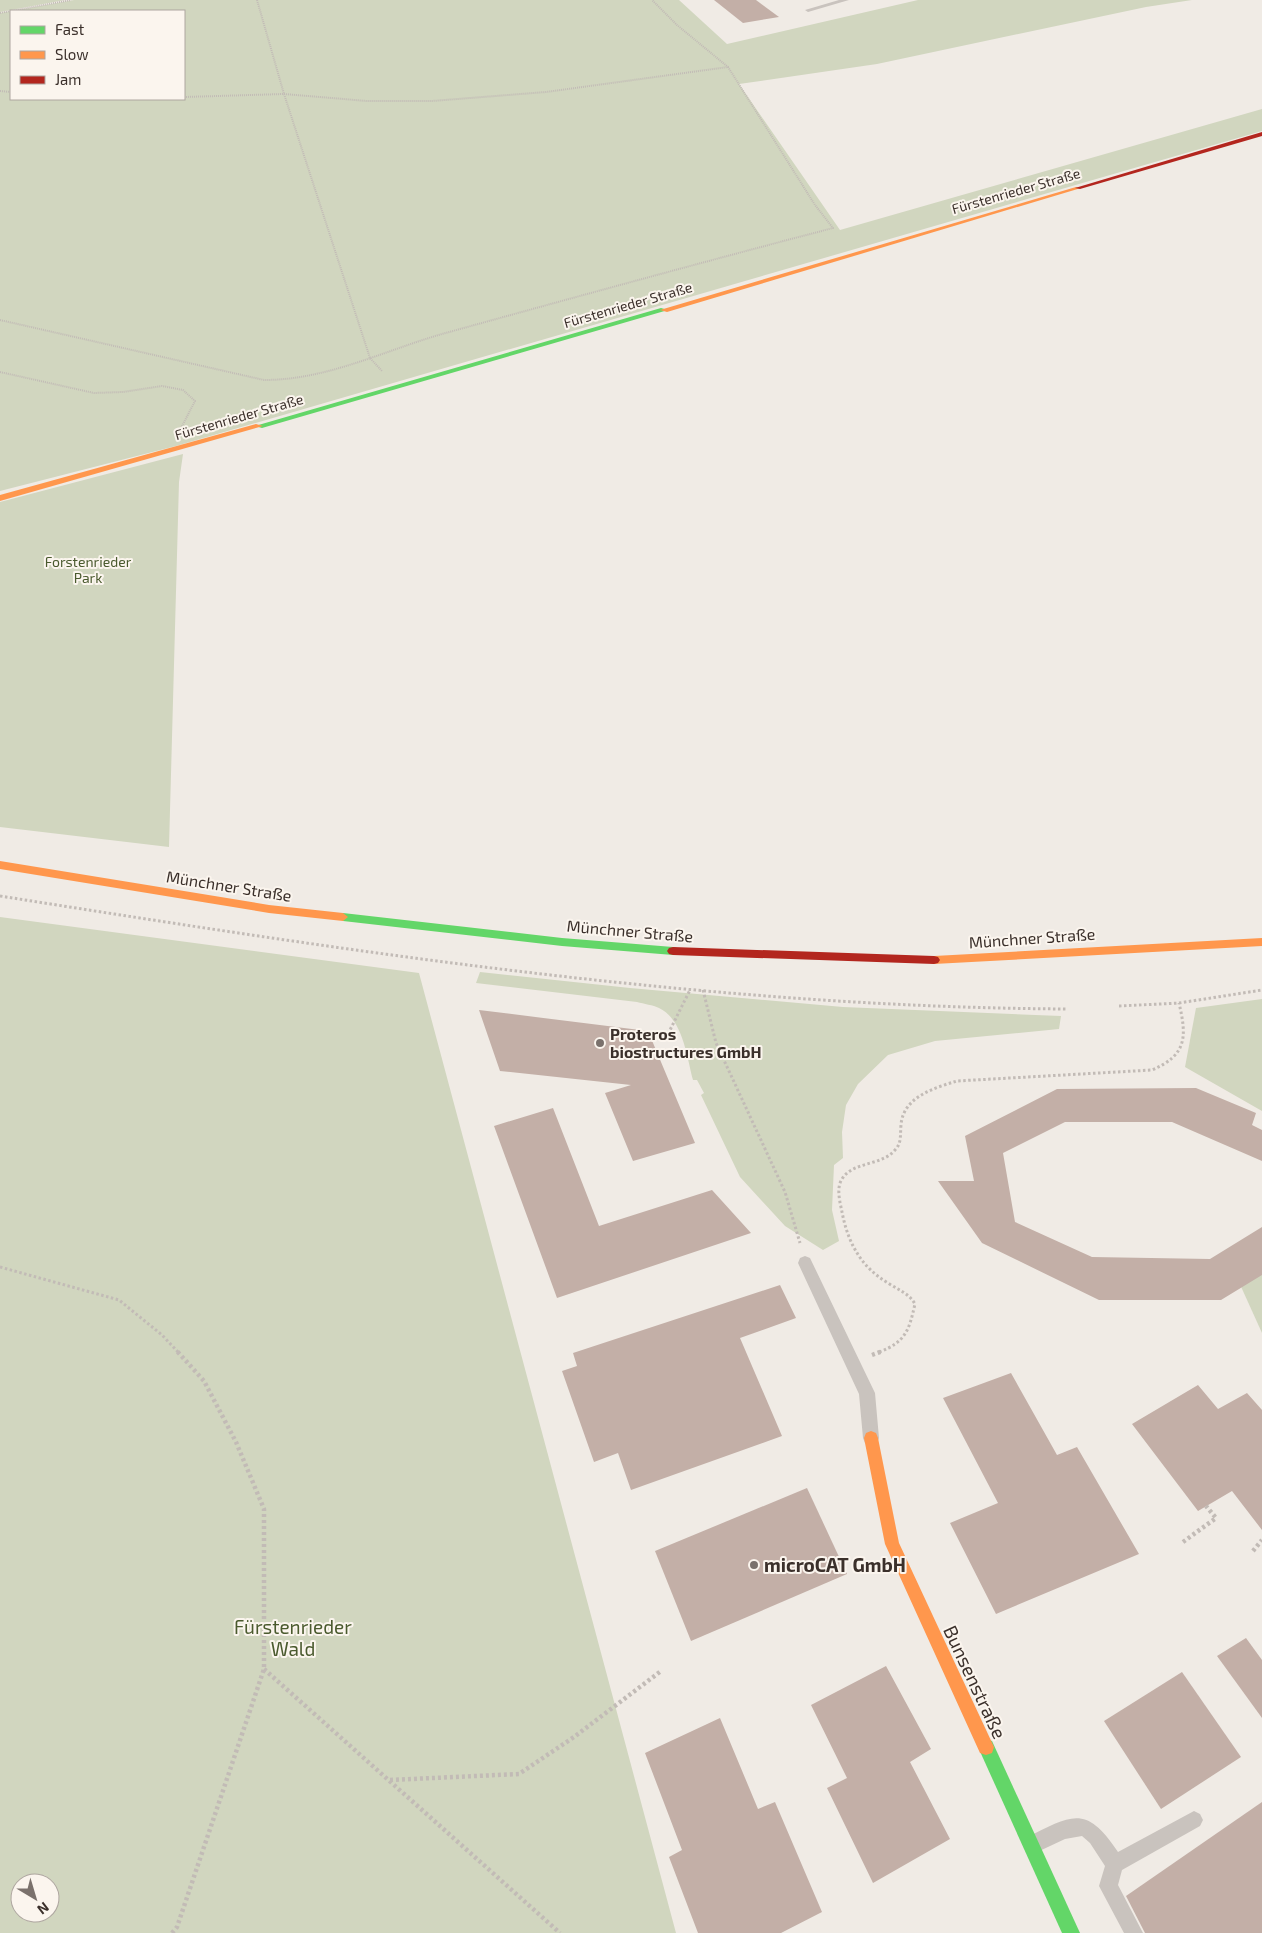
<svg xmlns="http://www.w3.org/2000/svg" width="1262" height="1933" font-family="'Exo 2',sans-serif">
	<rect width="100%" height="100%" fill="#f0ebe5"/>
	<!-- green -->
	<g fill="#d1d6bf" fill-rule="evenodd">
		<path d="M 0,0 L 65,0 L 0,12 Z"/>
		<path d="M 74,0 L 679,0 L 727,44 L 918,0 L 1192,0 L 1146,7 L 877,64 L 739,84 L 840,230 L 1262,109 L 1262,131 L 176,446 L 0,491 L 0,13 L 11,11 L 11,99 L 184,99 L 184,11 L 12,11 Z"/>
		<path d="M 183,454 L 179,482 L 169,847 L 0,827 L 0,502 Z"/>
		<path d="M 0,917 L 419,973 L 676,1933 L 0,1933 ZM 20,1883 L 50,1883 L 50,1913 L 20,1913 Z"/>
		<path d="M 480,972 L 630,988 L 843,1007 L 1061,1016 L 1059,1029 L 935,1041 L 888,1055 L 858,1084 L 846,1105 L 842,1132 L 843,1158 L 834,1165 L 832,1210 L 839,1241 L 823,1250 L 785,1226 L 740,1177 L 701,1095 L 704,1093 L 697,1080 L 693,1080 C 687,1058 683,1019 659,1008 C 653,1005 644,1004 637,1002 L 476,983 Z"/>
		<path d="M 1262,999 L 1262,1111 L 1185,1067 L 1196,1008 Z"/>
		<path d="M 1262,1266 L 1262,1333 L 1238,1280 Z"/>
	</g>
	<!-- building -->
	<g fill="#c3afa7">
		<path d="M 714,0 L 756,0 L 779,17 L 743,23 Z"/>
		<path d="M 479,1010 L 648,1031 L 695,1143 L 633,1161 L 605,1093 L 631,1085 L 500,1071 Z"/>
		<path d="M 1196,1088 L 1256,1113 L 1252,1125 L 1262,1130 L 1262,1161 L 1172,1122 L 1065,1122 L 1003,1153 L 1015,1222 L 1092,1257 L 1210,1259 L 1262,1227 L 1262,1275 L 1221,1300 L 1099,1300 L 982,1243 L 938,1181 L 974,1181 L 965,1136 L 1057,1089 Z"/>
		<path d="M 553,1108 L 599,1226 L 712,1190 L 751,1233 L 557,1298 L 494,1126 Z"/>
		<path d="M 780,1285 L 796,1318 L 740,1338 L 782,1436 L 631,1490 L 618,1453 L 594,1462 L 562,1371 L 577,1366 L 573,1353 Z"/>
		<path d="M 1011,1373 L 1057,1455 L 1077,1447 L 1139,1554 L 996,1614 L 950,1523 L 998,1503 L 943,1398 Z"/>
		<path d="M 1198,1385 L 1218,1409 L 1247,1393 L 1262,1410 L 1262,1530 L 1232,1491 L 1198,1511 L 1132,1424 Z"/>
		<path d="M 807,1488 L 847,1574 L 691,1641 L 655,1551 Z"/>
		<path d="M 1246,1638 L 1262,1660 L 1262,1718 L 1217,1656 Z"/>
		<path d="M 886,1666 L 931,1749 L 910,1762 L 950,1839 L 873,1883 L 827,1788 L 847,1778 L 811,1705 Z"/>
		<path d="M 1182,1672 L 1241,1757 L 1161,1809 L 1104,1721 Z"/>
		<path d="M 720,1718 L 758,1809 L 775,1802 L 822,1912 L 781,1933 L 698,1933 L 669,1857 L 682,1850 L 645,1753 Z"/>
		<path d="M 1262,1802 L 1262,1933 L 1145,1933 L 1126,1896 Z"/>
	</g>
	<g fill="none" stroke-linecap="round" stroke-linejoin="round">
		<!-- path-far2 -->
		<g stroke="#c2bbb6" stroke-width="2" stroke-dasharray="1 1" stroke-linecap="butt">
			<path d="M 257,0 L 284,94 L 370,358 L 382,371"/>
			<path d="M 0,13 L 71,0"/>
			<path d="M 0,91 L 11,92"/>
			<path d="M 184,97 L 284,94 L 367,101 L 432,101 L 546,92 L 728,67 L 677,25 L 652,0"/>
			<path d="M 0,320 L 264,380 C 327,380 383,351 442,334 C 572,298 703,262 833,228 L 815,205 L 728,67"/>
			<path d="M 0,372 L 94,393 L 123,392 L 162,386 L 183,390 L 195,401 L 181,428"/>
		</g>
		<!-- path-far1 -->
		<g stroke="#c2bbb6" stroke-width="3" stroke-dasharray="2.5 2.5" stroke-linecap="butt">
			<path d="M 0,896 C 353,952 708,1007 1067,1009"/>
			<path d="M 703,990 L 716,1043 L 785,1192 L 800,1243"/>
			<path d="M 1119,1006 L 1179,1003 L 1262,990"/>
			<path d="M 668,1034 L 690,990"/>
			<path d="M 0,1267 L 119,1300 L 162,1335 L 178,1352"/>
			<path d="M 879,1352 C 906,1342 909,1330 915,1304 C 909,1293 898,1290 888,1283 C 861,1267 848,1243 842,1212 C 840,1202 836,1188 842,1179 C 853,1161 882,1166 895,1150 C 902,1143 900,1134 901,1125 C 903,1097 934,1088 957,1081 L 1152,1070 C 1187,1055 1187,1037 1179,1003"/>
		</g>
		<!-- path -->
		<g stroke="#c2bbb6" stroke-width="4.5" stroke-dasharray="3 3" stroke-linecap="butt">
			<path d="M 872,1355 L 883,1351"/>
			<path d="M 1183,1542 L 1216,1518 L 1206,1506"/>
			<path d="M 1253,1551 L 1262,1540"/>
			<path d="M 264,1669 L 560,1933"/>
			<path d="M 390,1780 L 519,1774 L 574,1737 L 661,1671"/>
			<path d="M 172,1933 L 177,1927 L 264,1669 L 264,1509 L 236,1442 L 204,1381 L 177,1351"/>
		</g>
		<!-- lane -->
		<g fill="#c9c3be" fill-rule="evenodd">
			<path d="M 839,0 L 849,0 L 808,12 L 805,10 Z"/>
			<path d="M 805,1256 L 810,1258 L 875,1393 L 879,1438 L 877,1443 L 871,1446 L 865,1443 L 863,1438 L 859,1394 L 798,1263 L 800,1258 Z"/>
			<path d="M 1194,1811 L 1200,1814 L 1203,1820 L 1200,1826 L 1122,1870 L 1118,1885 L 1143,1933 L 1124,1933 L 1099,1886 L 1105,1866 L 1090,1843 L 1082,1836 L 1065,1839 L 1033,1854 L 1026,1852 L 1024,1845 L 1026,1838 C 1072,1815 1086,1804 1118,1852 Z"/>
		</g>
		<!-- fast -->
		<g fill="#63d668" fill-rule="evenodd">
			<path d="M 661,308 L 668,310 L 262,428 L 255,426 Z"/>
			<path d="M 343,913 L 562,938 L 673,947 L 677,948 L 679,951 L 677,954 L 673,955 L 562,946 L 343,921 L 338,917 Z"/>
			<path d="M 986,1739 L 992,1741 L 1080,1933 L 1062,1933 L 978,1747 L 980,1741 Z"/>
		</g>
		<!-- slow -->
		<g fill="#ff974d" fill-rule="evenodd">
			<path d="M 1076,187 L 1081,188 L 667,312 L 660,310 Z"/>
			<path d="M 256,424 L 263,426 L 0,501 L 0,495 Z"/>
			<path d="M 0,861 L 269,905 L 343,913 L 348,917 L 343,921 L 269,913 L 0,869 Z"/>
			<path d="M 1262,938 L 1262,946 L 934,964 L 930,963 L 928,960 L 930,957 L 934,956 Z"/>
			<path d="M 871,1431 L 876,1433 L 878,1438 L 899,1543 L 994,1747 L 992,1753 L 986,1755 L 980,1753 L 885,1544 L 864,1438 L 866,1433 Z"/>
		</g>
		<!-- jam -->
		<g fill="#b3261e" fill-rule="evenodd">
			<path d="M 1262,132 L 1262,136 L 1080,189 L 1075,188 Z"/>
			<path d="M 673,947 L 934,956 L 938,957 L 940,960 L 938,963 L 934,964 L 673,955 L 669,954 L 667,951 L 669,948 Z"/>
		</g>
	</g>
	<!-- markers -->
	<g fill="#7a716c" stroke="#fbf5ee" stroke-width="2">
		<circle cx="600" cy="1043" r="5"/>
		<circle cx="754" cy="1565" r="5"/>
	</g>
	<g text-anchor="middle" stroke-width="4" stroke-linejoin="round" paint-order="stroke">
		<!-- far-street labels -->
		<g font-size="14" fill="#3b302b" stroke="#fbf5ee">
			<text transform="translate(1016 191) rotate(-16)" y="5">Fürstenrieder Straße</text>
			<text transform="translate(628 305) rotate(-16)" y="5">Fürstenrieder Straße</text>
			<text transform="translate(239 417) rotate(-16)" y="5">Fürstenrieder Straße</text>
		</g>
		<!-- far-park labels -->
		<g font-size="14" fill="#4a5a2e" stroke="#fbf5ee">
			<text x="88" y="567">Forstenrieder<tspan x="88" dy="16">Park</tspan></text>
		</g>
		<!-- street labels -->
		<g font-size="16" fill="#3b302b" stroke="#fbf5ee">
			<text transform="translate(229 886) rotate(9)" y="6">Münchner Straße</text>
			<text transform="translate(630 931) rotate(5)" y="6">Münchner Straße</text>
			<text transform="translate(1032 938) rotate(-4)" y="6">Münchner Straße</text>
		</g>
		<!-- poi labels -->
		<g font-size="16" font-weight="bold" fill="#3b302b" stroke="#fbf5ee" text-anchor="start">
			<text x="610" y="1040">Proteros<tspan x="610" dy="18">biostructures GmbH</tspan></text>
		</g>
		<!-- near-poi labels -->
		<g font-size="19" font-weight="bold" fill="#3b302b" stroke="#fbf5ee" text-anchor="start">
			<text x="764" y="1572">microCAT GmbH</text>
		</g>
		<!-- near-park labels -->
		<g font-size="19" fill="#4a5a2e" stroke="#fbf5ee">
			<text x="293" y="1634">Fürstenrieder<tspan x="293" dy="22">Wald</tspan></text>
		</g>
		<!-- near-street labels -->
		<g font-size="19" fill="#3b302b" stroke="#fbf5ee">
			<text transform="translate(975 1682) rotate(65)" y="7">Bunsenstraße</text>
		</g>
	</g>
	<!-- legend -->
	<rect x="10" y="10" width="175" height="90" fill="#fbf5ee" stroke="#aea6a0"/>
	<rect x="20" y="26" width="25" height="8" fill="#63d668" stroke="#aea6a0"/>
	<text x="55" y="35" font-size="15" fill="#3b302b">Fast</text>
	<rect x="20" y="51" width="25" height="8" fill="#ff974d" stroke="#aea6a0"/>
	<text x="55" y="60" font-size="15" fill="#3b302b">Slow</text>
	<rect x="20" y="76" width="25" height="8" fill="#b3261e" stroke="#aea6a0"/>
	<text x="55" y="85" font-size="15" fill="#3b302b">Jam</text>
	<!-- north arrow -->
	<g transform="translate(35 1898) rotate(142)"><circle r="24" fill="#fbf5ee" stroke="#aea6a0"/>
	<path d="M0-4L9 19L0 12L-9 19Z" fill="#7a716c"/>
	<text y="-8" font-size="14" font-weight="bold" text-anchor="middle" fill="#3b302b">N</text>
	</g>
</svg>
